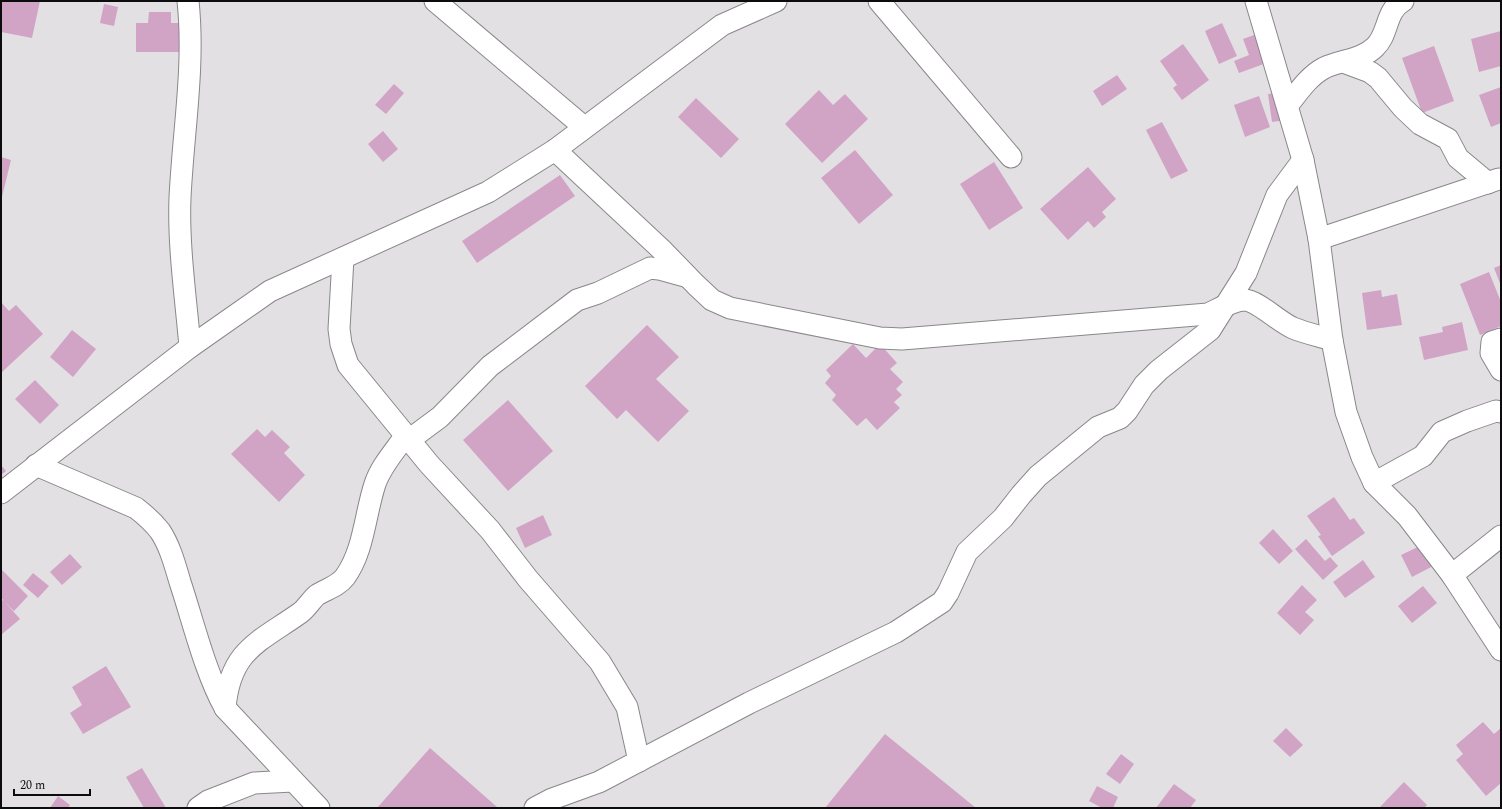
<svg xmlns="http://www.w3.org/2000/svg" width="1502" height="809" font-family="Spectral,serif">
	<rect width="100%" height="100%" fill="#e3e0e4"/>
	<!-- building -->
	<g fill="#d1a4c5">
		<path d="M 1,1 L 40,1 L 32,38 L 1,32 Z"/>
		<path d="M 104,4 L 118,7 L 114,26 L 100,23 Z"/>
		<path d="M 149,12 L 171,12 L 171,23 L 181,23 L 181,52 L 136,52 L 136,23 L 148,23 Z"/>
		<path d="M 1222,23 L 1237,56 L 1219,64 L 1205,31 Z"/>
		<path d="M 1501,31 L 1501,66 L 1479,72 L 1471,39 Z"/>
		<path d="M 1262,32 L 1272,61 L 1239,73 L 1234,61 L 1249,55 L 1243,39 Z"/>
		<path d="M 1183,44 L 1209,80 L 1182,100 L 1173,88 L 1177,85 L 1160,61 Z"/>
		<path d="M 1434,46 L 1454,101 L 1422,113 L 1402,58 Z"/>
		<path d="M 1117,75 L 1127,89 L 1102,106 L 1093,91 Z"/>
		<path d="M 394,84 L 404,93 L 386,114 L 375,105 Z"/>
		<path d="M 1501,87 L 1501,123 L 1491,127 L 1479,95 Z"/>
		<path d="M 819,90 L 833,105 L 845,94 L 868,119 L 822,163 L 785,124 Z"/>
		<path d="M 1277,93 L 1286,120 L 1272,122 L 1268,94 Z"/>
		<path d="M 1259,96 L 1270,127 L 1245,137 L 1234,105 Z"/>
		<path d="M 696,98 L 739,139 L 721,158 L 678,117 Z"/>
		<path d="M 1162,122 L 1188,171 L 1171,179 L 1146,130 Z"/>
		<path d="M 383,131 L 398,149 L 383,162 L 368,144 Z"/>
		<path d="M 855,150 L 893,195 L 859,224 L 821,178 Z"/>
		<path d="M 1,157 L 11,160 L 2,197 L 1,197 Z"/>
		<path d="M 994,162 L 1023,208 L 989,230 L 960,184 Z"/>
		<path d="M 1088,167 L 1116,199 L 1102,212 L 1106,217 L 1094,228 L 1088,221 L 1068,240 L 1040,209 Z"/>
		<path d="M 560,175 L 575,196 L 477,263 L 462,241 Z"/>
		<path d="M 1501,265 L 1501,286 L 1494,268 Z"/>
		<path d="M 1489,272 L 1501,302 L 1501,326 L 1480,335 L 1460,284 Z"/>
		<path d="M 1381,290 L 1382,297 L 1397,294 L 1402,325 L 1367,330 L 1362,293 Z"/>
		<path d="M 1,302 L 9,311 L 16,305 L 43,334 L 2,372 Z"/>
		<path d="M 1462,322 L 1468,350 L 1424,360 L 1419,337 L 1443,332 L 1442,327 Z"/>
		<path d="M 647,325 L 679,357 L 656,379 L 689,411 L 658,442 L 626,410 L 617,419 L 585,386 Z"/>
		<path d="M 72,330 L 96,349 L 73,377 L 50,357 Z"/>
		<path d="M 853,344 L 866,358 L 880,344 L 897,363 L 890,369 L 903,382 L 896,389 L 902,395 L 894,402 L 900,408 L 877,430 L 866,418 L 857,426 L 832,400 L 836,395 L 825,383 L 831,376 L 826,370 Z"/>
		<path d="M 35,380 L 59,405 L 40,424 L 15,399 Z"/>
		<path d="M 508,400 L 553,451 L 508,491 L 463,440 Z"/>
		<path d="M 257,429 L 265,437 L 272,430 L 290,447 L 284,453 L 305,475 L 279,502 L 231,454 Z"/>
		<path d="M 1,465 L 6,471 L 1,475 Z"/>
		<path d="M 1334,497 L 1350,520 L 1354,518 L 1365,533 L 1332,556 L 1318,536 L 1321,535 L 1307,516 Z"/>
		<path d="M 543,515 L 552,535 L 525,548 L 516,528 Z"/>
		<path d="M 1273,529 L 1293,551 L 1279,564 L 1259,543 Z"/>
		<path d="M 1306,539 L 1325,561 L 1330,557 L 1338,566 L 1323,580 L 1295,549 Z"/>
		<path d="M 1424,544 L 1435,565 L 1412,577 L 1401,555 Z"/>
		<path d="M 70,554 L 82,567 L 62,585 L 50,572 Z"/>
		<path d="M 1363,560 L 1375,577 L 1345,598 L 1333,582 Z"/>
		<path d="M 1,569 L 28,596 L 14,611 L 5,602 L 20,619 L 1,635 L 1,602 L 3,600 L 1,597 Z"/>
		<path d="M 33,573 L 49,586 L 38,598 L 23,585 Z"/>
		<path d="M 1302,585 L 1317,600 L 1305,612 L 1314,620 L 1300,635 L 1277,613 Z"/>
		<path d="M 1423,586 L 1437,603 L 1412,623 L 1398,606 Z"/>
		<path d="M 106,666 L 131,707 L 83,734 L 70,713 L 82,705 L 72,687 Z"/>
		<path d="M 1483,722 L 1494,734 L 1501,728 L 1501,783 L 1486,796 L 1456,760 L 1463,754 L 1456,745 Z"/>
		<path d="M 1286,728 L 1303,745 L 1290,757 L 1273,741 Z"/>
		<path d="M 885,734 L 976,808 L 825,808 Z"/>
		<path d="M 430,748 L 497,807 L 496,808 L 377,808 Z"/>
		<path d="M 1121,754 L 1134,764 L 1120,784 L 1106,774 Z"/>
		<path d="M 142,768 L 166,808 L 144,808 L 126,777 Z"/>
		<path d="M 1404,782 L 1427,805 L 1424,808 L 1379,808 Z"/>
		<path d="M 1174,784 L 1196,800 L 1190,808 L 1156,808 Z"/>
		<path d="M 1097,786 L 1118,797 L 1113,808 L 1102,808 L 1089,801 Z"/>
		<path d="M 58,796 L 70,805 L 68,808 L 50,808 Z"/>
	</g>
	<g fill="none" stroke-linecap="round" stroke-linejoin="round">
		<defs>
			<g id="street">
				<path d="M 188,1 C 195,66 183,133 180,198 C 178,245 186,300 190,347"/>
				<path d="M 435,1 L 584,127"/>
				<path d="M 879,1 L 1011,157"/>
				<path d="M 1256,1 L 1303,160 L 1319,239 L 1332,340 L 1346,412 L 1362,457 L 1374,483 L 1407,516 L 1452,575 L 1501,650"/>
				<path d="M 1343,62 L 1370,72 L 1378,78 L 1403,108 L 1420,124 L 1448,139 L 1458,158 L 1488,183"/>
				<path d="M 1288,105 C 1299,91 1309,76 1324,68 C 1340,60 1362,60 1375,47 C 1389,34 1385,11 1403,1"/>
				<path d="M 555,150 L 663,251 L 696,285 L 712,300 L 730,308 L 880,338 L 902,339 L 1208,314 C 1219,309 1233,300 1245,300 C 1258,301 1279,322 1293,328 C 1305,333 1319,336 1332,340"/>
				<path d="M 1319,239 L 1499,179"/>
				<path d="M 343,258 L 339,329 L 341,344 L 348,365 L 429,464 L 490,530 L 528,579 L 600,662 L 627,707 L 639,761"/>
				<path d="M 1501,339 L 1492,342 L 1491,353 L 1501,370"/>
				<path d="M 409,440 L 440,417 L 490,366 L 577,300 L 598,293 L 650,268 L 659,269 L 688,277"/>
				<path d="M 36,465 L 136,508 C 145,515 153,522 160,531 C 170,546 175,565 180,582 C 193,621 205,672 225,708 L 319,808"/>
				<path d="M 1374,483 L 1423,456 L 1442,432 L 1467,421 L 1496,411 L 1501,412"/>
				<path d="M 1,493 L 190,347 L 270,291 L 488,192 L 555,150 L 722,25 L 776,1"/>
				<path d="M 1452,575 L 1501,536"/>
				<path d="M 225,708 C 230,650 259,642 300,613 C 307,608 311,600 317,595 C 327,589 338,586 345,577 C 364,551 365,514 375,484 C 381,466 395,451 406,435"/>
				<path d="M 198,808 L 208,801 L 254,783 L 293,781"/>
				<path d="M 535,808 L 552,799 L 599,782 L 749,703 L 896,632 L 942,602 L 948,593 L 967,552 L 1003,518 L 1021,495 L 1038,476 L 1098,427 L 1120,418 L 1127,411 L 1144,385 L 1159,370 L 1210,330 L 1246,273 L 1277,195 L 1303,160"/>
			</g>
		</defs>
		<!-- street casing -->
		<use href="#street" stroke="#8a878b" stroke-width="23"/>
		<!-- street -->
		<use href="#street" stroke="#fff" stroke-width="21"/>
	</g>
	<!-- border -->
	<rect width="1502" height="809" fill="none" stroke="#0c0b0d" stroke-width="4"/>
	<!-- scale -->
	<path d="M14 789v6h76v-6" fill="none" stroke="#0c0b0d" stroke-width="2"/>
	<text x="20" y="789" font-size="12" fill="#0c0b0d" stroke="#e3e0e4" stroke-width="3" paint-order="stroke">20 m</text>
</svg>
